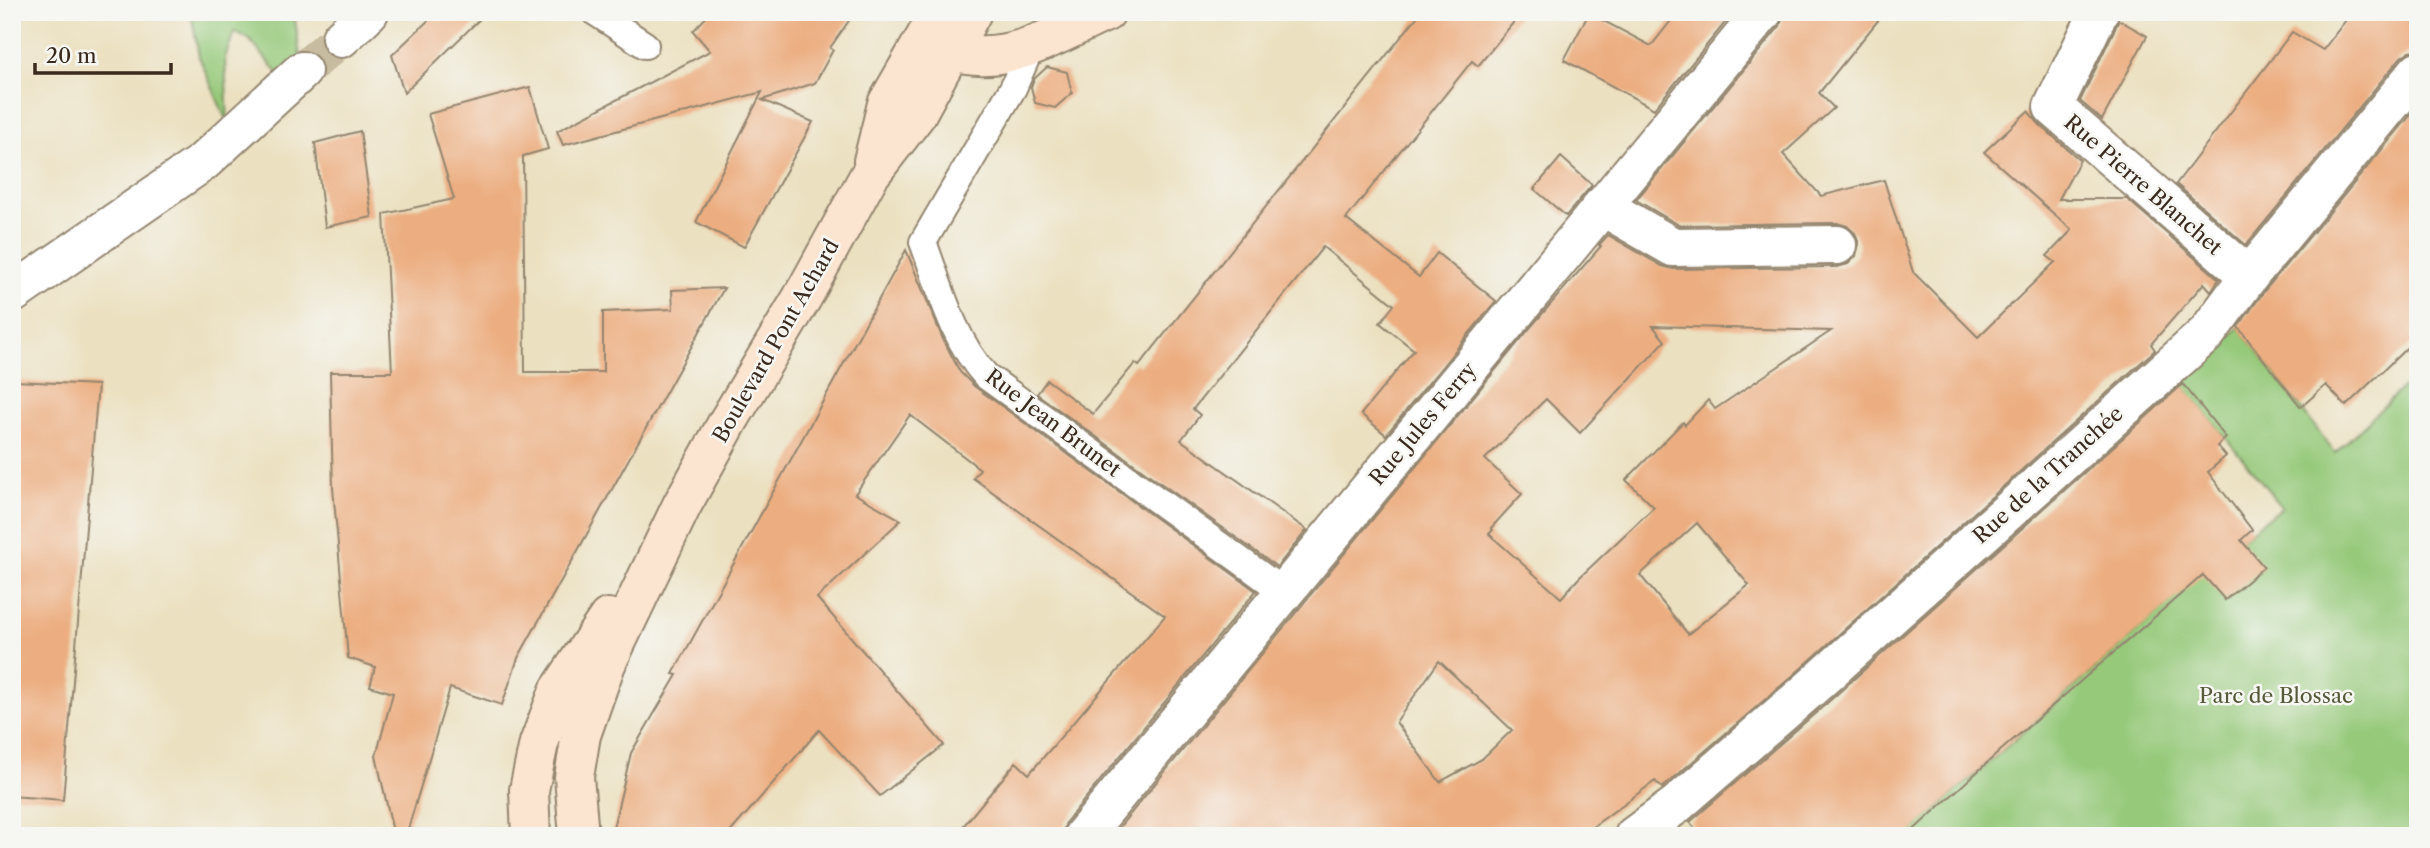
<svg xmlns="http://www.w3.org/2000/svg" width="2430" height="848" font-family="'Libre Caslon Text',serif">
	<rect width="100%" height="100%" fill="#f6f6f2"/>
	<filter id="ink" filterUnits="userSpaceOnUse"><feTurbulence type="fractalNoise" baseFrequency=".0143" numOctaves="2"/><feDisplacementMap in="SourceGraphic" scale="14" xChannelSelector="R" yChannelSelector="G"/><feConvolveMatrix kernelMatrix="1 2 1 2 8 2 1 2 1" color-interpolation-filters="sRGB"/></filter>
	<filter id="wash" filterUnits="userSpaceOnUse"><feTurbulence type="fractalNoise" baseFrequency=".00686" numOctaves="4" result="noise"/><feDisplacementMap in="SourceGraphic" scale="28" xChannelSelector="R" yChannelSelector="G"/><feGaussianBlur stdDeviation="1.57" result="paint"/><feColorMatrix in="noise" values="0 0 0 0 0 0 0 0 0 0 0 0 0 0 0 0 0 1.4 0 .05"/><feComposite in="paint" operator="in"/></filter>
	<g filter="url(#wash)">
		<rect width="100%" height="100%" fill="#ebe0c0"/>
		<!-- green -->
		<g fill="#96c97a" stroke="#687a4c" stroke-width="2">
			<path d="M 191,12 L 294,12 L 302,71 L 278,73 L 248,38 L 234,32 L 225,58 L 228,124 L 199,57 Z"/>
			<path d="M 2239,327 L 2335,453 L 2418,373 L 2418,836 L 1906,836 L 2252,530 L 2282,507 L 2183,385 Z"/>
		</g>
		<g id="blocks">
			<!-- building -->
			<g fill="#ecae81" fill-rule="evenodd">
				<path d="M 437,12 L 487,12 L 404,93 L 392,55 Z"/>
				<path d="M 711,12 L 855,12 L 830,48 L 833,50 L 815,83 L 762,100 L 813,122 L 744,247 L 696,222 L 762,92 L 563,145 L 557,131 L 710,51 L 693,31 Z"/>
				<path d="M 1421,12 L 1522,12 L 1478,66 L 1472,61 L 1346,219 L 1419,277 L 1437,253 L 1496,301 L 1386,435 L 1361,414 L 1414,350 L 1380,323 L 1394,305 L 1323,247 L 1193,409 L 1200,415 L 1181,440 L 1307,530 L 1277,567 L 1037,394 L 1047,380 L 1093,414 L 1135,363 L 1139,366 Z"/>
				<path d="M 1678,12 L 1734,12 L 1654,109 L 1564,60 L 1589,13 L 1651,46 Z"/>
				<path d="M 1784,12 L 1885,12 L 1819,93 L 1834,108 L 1783,154 L 1821,196 L 1884,180 L 1913,272 L 1978,337 L 2055,262 L 2047,256 L 2072,230 L 1984,152 L 2028,111 L 2039,124 L 2080,160 L 2059,199 L 2127,199 L 2219,279 L 2211,291 L 2204,283 L 2151,344 L 2155,350 L 1797,672 L 1662,788 L 1655,781 L 1580,836 L 1112,836 L 1530,328 L 1601,246 L 1599,245 L 1608,235 L 1662,266 L 1673,269 L 1837,267 L 1848,264 L 1856,256 L 1859,244 L 1855,233 L 1847,226 L 1837,223 L 1679,225 L 1636,200 L 1780,26 ZM 1653,326 L 1831,331 L 1715,409 L 1708,400 L 1685,425 L 1683,422 L 1626,480 L 1654,507 L 1578,579 L 1561,598 L 1489,534 L 1493,530 L 1491,528 L 1522,494 L 1485,459 L 1546,399 L 1580,433 L 1665,341 ZM 1697,523 L 1749,585 L 1688,634 L 1640,575 ZM 1439,661 L 1512,730 L 1482,759 L 1440,782 L 1396,722 Z"/>
				<path d="M 2352,12 L 2418,12 L 2418,50 L 2410,51 L 2401,57 L 2246,245 L 2176,184 L 2292,32 L 2323,50 Z"/>
				<path d="M 2119,20 L 2147,36 L 2102,120 L 2080,101 Z"/>
				<path d="M 1047,67 L 1067,72 L 1072,93 L 1055,108 L 1035,103 L 1031,87 L 1034,79 Z"/>
				<path d="M 530,87 L 548,149 L 523,156 L 525,372 L 603,372 L 603,312 L 673,309 L 672,290 L 724,288 L 518,658 L 502,705 L 450,688 L 406,836 L 394,836 L 376,756 L 393,693 L 370,686 L 375,667 L 348,658 L 333,488 L 330,372 L 392,372 L 384,214 L 454,199 L 428,114 Z"/>
				<path d="M 2418,106 L 2418,337 L 2346,406 L 2326,385 L 2301,407 L 2238,327 L 2266,289 Z"/>
				<path d="M 360,131 L 372,217 L 325,227 L 315,143 Z"/>
				<path d="M 1561,157 L 1592,185 L 1566,216 L 1534,189 Z"/>
				<path d="M 906,250 L 942,337 L 960,372 L 974,386 L 1256,591 L 1066,822 L 1062,836 L 955,836 L 1016,762 L 1029,774 L 1165,616 L 973,478 L 980,469 L 910,415 L 855,494 L 901,520 L 817,598 L 944,745 L 880,796 L 819,730 L 727,836 L 611,836 L 631,753 L 677,675 L 673,674 Z"/>
				<path d="M 15,381 L 98,385 L 63,800 L 12,796 L 12,414 Z"/>
				<path d="M 2183,384 L 2226,438 L 2217,446 L 2226,456 L 2208,472 L 2252,530 L 2241,540 L 2264,567 L 2225,600 L 2203,575 L 1999,752 L 1907,836 L 1701,836 L 1690,822 L 1826,704 Z"/>
			</g>
		</g>
	</g>
	<g filter="url(#ink)">
		<use href="#blocks" fill-opacity="0" stroke="#93856f" stroke-width="2"/>
		<g fill="none" stroke-linecap="round" stroke-linejoin="round">
			<!-- street-tunnel -->
			<path stroke="#c8bca0" stroke-width="38" stroke-dasharray="38 19" stroke-linecap="butt" d="M 302,71 L 341,38"/>
			<defs>
				<g id="lane">
					<path d="M 595,12 L 645,45"/>
					<path d="M 1031,47 L 1013,88 L 923,242 C 940,287 953,340 986,376 L 1284,592"/>
				</g>
				<g id="street">
					<path d="M 2099,12 L 2053,107 L 2249,276"/>
					<path d="M 341,38 L 369,12"/>
					<path d="M 1602,206 L 1673,247 L 1837,245"/>
					<path d="M 12,294 L 203,162 L 302,71"/>
					<path d="M 1083,836 L 1763,12"/>
					<path d="M 1634,836 L 1676,805 L 1811,688 L 2206,334 L 2249,276 L 2418,71"/>
				</g>
				<g id="secondary">
					<path d="M 924,42 C 938,46 952,52 966,54 C 1017,62 1062,31 1106,12"/>
					<path d="M 873,161 L 887,104 L 940,12"/>
					<path d="M 531,836 L 529,790 L 539,743 L 559,691 L 608,618"/>
					<path d="M 579,836 L 574,777 L 581,735 L 606,664 L 682,505 L 729,420 L 802,298 L 869,176 L 916,115 L 972,12"/>
				</g>
			</defs>
			<!-- lane casing -->
			<use href="#lane" stroke="#93856f" stroke-width="30"/>
			<!-- street casing -->
			<use href="#street" stroke="#93856f" stroke-width="42"/>
			<!-- secondary casing -->
			<use href="#secondary" stroke="#93856f" stroke-width="42"/>
			<!-- lane -->
			<use href="#lane" stroke="#fff" stroke-width="26"/>
			<!-- street -->
			<use href="#street" stroke="#fff" stroke-width="38"/>
			<!-- secondary -->
			<use href="#secondary" stroke="#fce5d0" stroke-width="38"/>
		</g>
	</g>
	<g text-anchor="middle" stroke-width="5" stroke-linejoin="round" paint-order="stroke">
		<!-- street labels -->
		<g font-size="21" fill="#3b2a1e" stroke="#f6f6f2">
			<text transform="translate(2143 185) rotate(41)" y="7">Rue Pierre Blanchet</text>
			<text transform="translate(776 341) rotate(-60)" y="7">Boulevard Pont Achard</text>
			<text transform="translate(1053 423) rotate(37)" y="7">Rue Jean Brunet</text>
			<text transform="translate(1423 424) rotate(-50)" y="7">Rue Jules Ferry</text>
			<text transform="translate(2048 475) rotate(-42)" y="7">Rue de la Tranchée</text>
		</g>
		<!-- park labels -->
		<g font-size="21" fill="#565a3a" stroke="#f6f6f2">
			<text x="2276" y="703">Parc de Blossac</text>
		</g>
	</g>
	<!-- margin -->
	<rect width="2430" height="848" fill="none" stroke="#f6f6f2" stroke-width="42"/>
	<!-- scale -->
	<path d="M35 63v10h136v-10" fill="none" stroke="#3b2a1e" stroke-width="3.5"/>
	<text x="46" y="63" font-size="21" fill="#3b2a1e" stroke="#f6f6f2" stroke-width="5" paint-order="stroke">20 m</text>
</svg>
